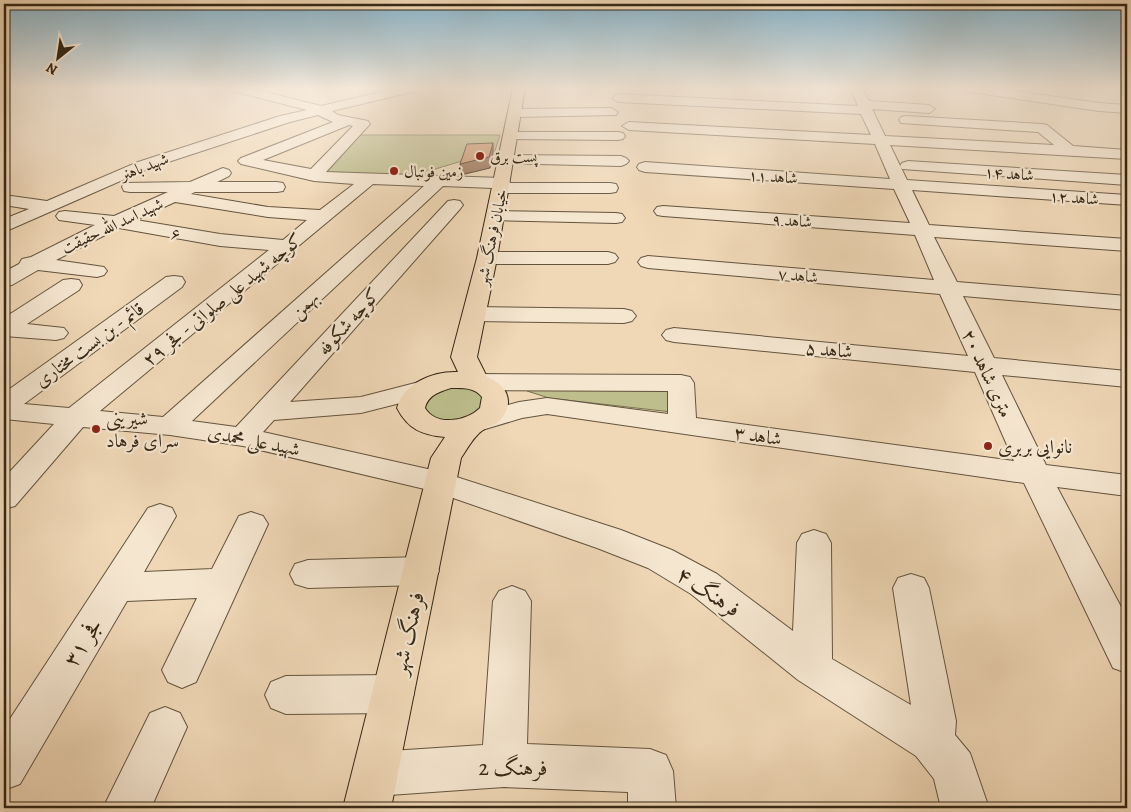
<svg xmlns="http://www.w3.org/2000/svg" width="1131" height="812" font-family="Alegreya,Amiri,serif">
	<rect width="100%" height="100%" fill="#f0d8b7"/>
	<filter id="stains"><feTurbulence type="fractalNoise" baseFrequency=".004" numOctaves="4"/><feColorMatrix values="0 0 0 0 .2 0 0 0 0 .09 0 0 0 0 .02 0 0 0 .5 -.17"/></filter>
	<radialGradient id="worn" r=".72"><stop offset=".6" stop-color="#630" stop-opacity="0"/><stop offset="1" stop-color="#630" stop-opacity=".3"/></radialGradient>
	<!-- green -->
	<g fill="#bdbe8c" stroke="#797351">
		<path d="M 357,135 L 500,135 L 494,154 L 468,154 L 465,160 L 429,171 L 425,180 L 322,176 Z"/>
		<path d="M 474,381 L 494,409 L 444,429 L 411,401 L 416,395 Z"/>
		<path d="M 527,383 L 679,384 L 680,413 L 549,398 L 527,391 Z"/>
	</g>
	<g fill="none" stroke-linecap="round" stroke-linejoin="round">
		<defs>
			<g id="minor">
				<path d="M 230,88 L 249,88 L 321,106 L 398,88 L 418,88 L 416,91 L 332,111 L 338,115 L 368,121 L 370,124 L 326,172 L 502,178 L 508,179 L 510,183 L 610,183 L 616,184 L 618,188 L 616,192 L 610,193 L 501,193 L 495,192 L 493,188 L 443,186 L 192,421 L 236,427 L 448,201 L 454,200 L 460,201 L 463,205 L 460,209 L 290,402 L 361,397 L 423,381 L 432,383 L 436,389 L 432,395 L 361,413 L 274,420 L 263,432 L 441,472 L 621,530 L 672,550 L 717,574 L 793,631 L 797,543 L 802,534 L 814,530 L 826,534 L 831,543 L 832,659 L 911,705 L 893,588 L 898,578 L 911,574 L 924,578 L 929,588 L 956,721 L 955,735 L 970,753 L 989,808 L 941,808 L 934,779 L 916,756 L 798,680 L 691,594 L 648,568 L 597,548 L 433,491 L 243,446 L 170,435 L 83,427 L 15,506 L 4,509 L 4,478 L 54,424 L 4,419 L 4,393 L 166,277 L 174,276 L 182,277 L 185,282 L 182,287 L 24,404 L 69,408 L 269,250 L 220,246 L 119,228 L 56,260 L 104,267 L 107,271 L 104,275 L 97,277 L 38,270 L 12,285 L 4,286 L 4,272 L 19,264 L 22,259 L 31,257 L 95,225 L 59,220 L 56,216 L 59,212 L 65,211 L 114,216 L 168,192 L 130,192 L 124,191 L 122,187 L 124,183 L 190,182 L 223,168 L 229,170 L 231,173 L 229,176 L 217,182 L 277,182 L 283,183 L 285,187 L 283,191 L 277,192 L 195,192 L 191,194 L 268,207 L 320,210 L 354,184 L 314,181 L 241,164 L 238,161 L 241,158 L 333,122 L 318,115 L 290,122 L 150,168 L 4,232 L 4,219 L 29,209 L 4,205 L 4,195 L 47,201 L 138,162 L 280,116 L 307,110 L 232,91 ZM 349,125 L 353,126 L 311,169 L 263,160 ZM 373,184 L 424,186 L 163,417 L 100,411 ZM 175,202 L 268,217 L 307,220 L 283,240 L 220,234 L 136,220 Z"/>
				<path d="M 850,88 L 862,88 L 869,101 L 929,105 L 935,109 L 929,113 L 872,109 L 885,136 L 1054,145 L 1038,132 L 901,123 L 899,120 L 901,117 L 906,116 L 1042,124 L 1047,125 L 1073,146 L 1127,150 L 1127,159 L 890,145 L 907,180 L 1127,195 L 1127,205 L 912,190 L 929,225 L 1127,239 L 1127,251 L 934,237 L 957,282 L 1127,296 L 1127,310 L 963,296 L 994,358 L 1127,371 L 1127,387 L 1002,375 L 1046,465 L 1127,475 L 1127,496 L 1057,487 L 1127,618 L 1127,673 L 1113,668 L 1024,483 L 547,414 L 522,418 L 482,430 L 472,427 L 468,421 L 472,415 L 519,402 L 547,398 L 668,414 L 668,391 L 477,390 L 468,388 L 464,382 L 468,376 L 477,374 L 681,375 L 690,377 L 694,383 L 696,418 L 1014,461 L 975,372 L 674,342 L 666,340 L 662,335 L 666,330 L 674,328 L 968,356 L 940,294 L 648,268 L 641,266 L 638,262 L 641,258 L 648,256 L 934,280 L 915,235 L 663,216 L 657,215 L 654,211 L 657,207 L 663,206 L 910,223 L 894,189 L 645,172 L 639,170 L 637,167 L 639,164 L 645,162 L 890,179 L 875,144 L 629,130 L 622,126 L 629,122 L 871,135 L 861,114 L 618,102 L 612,98 L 618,94 L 858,106 Z"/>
				<path d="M 965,88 L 993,88 L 1099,103 L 1127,105 L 1127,113 L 1099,111 L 971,92 Z"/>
				<path d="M 611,108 L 618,112 L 616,115 L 515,117 L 508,113 L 515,109 Z"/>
				<path d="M 511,132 L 618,132 L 623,133 L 625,136 L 623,139 L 618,140 L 506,139 L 504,136 L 506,133 Z"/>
				<path d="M 506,155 L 621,156 L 626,158 L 629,161 L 626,164 L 621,166 L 501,163 L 498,160 L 501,157 Z"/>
				<path d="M 908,161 L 1127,175 L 1127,185 L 902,169 L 900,166 L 902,163 Z"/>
				<path d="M 495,211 L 616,213 L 622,214 L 625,218 L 622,222 L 616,223 L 489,220 L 486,216 L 489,212 Z"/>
				<path d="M 487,252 L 608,252 L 615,254 L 618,258 L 615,262 L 608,264 L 487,264 L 480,262 L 477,258 L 480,254 Z"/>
				<path d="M 71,279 L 79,280 L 82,285 L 79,290 L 27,324 L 64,328 L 68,333 L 64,338 L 56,340 L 4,336 L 4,318 L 63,280 Z"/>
				<path d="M 474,307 L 624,309 L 632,311 L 636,316 L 632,321 L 624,323 L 474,321 L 466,319 L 463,314 L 466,309 Z"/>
				<path d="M 160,504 L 172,508 L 176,516 L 144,572 L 212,569 L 239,516 L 251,512 L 263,516 L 268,524 L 196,682 L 182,688 L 168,682 L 162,670 L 197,598 L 127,601 L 20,784 L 4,790 L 4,728 L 148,508 Z"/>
				<path d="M 421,557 L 434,561 L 439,571 L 434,581 L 421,585 L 308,588 L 295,584 L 290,574 L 295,564 L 308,560 Z"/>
				<path d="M 512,586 L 525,591 L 531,601 L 527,744 L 650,749 L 666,755 L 673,771 L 676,808 L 628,808 L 628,792 L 504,787 L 375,796 L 359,790 L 352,774 L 359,758 L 375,752 L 483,745 L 493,601 L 499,591 Z"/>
				<path d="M 393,675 L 408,681 L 414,694 L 408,707 L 393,713 L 286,714 L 271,708 L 265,695 L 271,682 L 286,676 Z"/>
				<path d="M 165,707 L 180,713 L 187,727 L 151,808 L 103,808 L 150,713 Z"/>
			</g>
			<path id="major" d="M 513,88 L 525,88 L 497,258 L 477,357 L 487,377 C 509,385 516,406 497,423 C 493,426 487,426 483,430 C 474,436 467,449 461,458 L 391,808 L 343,808 L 431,458 L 445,437 C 422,435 408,429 397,408 C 404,383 433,371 458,372 L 451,357 L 477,258 ZM 451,388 C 463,388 474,387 482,397 L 480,408 C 467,421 436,427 425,408 C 428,395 439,392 451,388 Z"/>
		</defs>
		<!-- minor casing -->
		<use href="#minor" stroke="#64543e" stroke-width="2"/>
		<!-- major casing -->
		<use href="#major" stroke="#352816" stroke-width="2"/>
		<!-- minor -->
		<use href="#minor" fill="#f5e6d0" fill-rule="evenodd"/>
		<!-- major -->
		<use href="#major" fill="#f0d8b7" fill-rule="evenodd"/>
	</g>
	<!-- shaded-wall -->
	<path fill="#946b50" stroke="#352816" d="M 493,143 L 493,154 L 490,168 L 461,175 L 460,164 Z"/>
	<!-- building -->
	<path fill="#d39972" stroke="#352816" d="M 493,143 L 489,157 L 460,164 L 467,144 Z"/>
	<!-- sky -->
	<linearGradient id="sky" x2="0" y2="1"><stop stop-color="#89b7cf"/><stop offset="0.44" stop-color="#f8eddf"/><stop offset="1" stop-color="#f8eddf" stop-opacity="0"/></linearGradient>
	<rect width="1131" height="201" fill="url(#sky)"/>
	<!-- markers -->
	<g fill="#8f2418" stroke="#f5e6d0" stroke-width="2">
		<circle cx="480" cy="156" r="5"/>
		<circle cx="394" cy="171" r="5"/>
		<circle cx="96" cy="429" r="5"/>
		<circle cx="988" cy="446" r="5"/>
	</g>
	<g text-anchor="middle" stroke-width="4.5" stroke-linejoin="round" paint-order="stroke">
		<!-- far-poi labels -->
		<g font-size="16" fill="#352816" stroke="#f5e6d0" text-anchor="start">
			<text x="490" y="162">پست برق</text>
			<text x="404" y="177">زمین فوتبال</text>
		</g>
		<!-- far-street labels -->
		<g font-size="16" fill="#352816" stroke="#f5e6d0">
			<text transform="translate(144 166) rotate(-21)" y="6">شهید باهنر</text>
			<text transform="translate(1009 173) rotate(4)" y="6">شاهد ۱۴</text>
			<text transform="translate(773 176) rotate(4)" y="6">شاهد ۱۱</text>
			<text transform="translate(1074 197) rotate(4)" y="6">شاهد ۱۲</text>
			<text transform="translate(792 220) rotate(4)" y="6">شاهد ۹</text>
			<text transform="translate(112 225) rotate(-25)" y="6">شهید اسد الله حقیقت</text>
			<text transform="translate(176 233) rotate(10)" y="6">۶</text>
			<text transform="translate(491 237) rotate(-78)" y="6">خیابان فرهنگ شهر</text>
			<text transform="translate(798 275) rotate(5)" y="6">شاهد ۷</text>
		</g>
		<!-- street labels -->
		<g font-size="19" fill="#352816" stroke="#f5e6d0">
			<text transform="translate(222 299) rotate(-39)" y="7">کوچه شهید علی صلواتی - فجر ۲۹</text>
			<text transform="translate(304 304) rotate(-42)" y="7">بهمن</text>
			<text transform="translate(348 321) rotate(-48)" y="7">کوچه شکوفه</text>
			<text transform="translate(89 344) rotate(-36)" y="7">قائم - بن بست مختاری</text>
			<text transform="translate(829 349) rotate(5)" y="7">شاهد ۵</text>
			<text transform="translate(988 373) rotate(65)" y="7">۲۰ متری شاهد</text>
			<text transform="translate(758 435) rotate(8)" y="7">شاهد ۳</text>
			<text transform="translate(254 440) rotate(11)" y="7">شهید علی محمدی</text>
		</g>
		<!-- poi labels -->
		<g font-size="19" fill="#352816" stroke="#f5e6d0" text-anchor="start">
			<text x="106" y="425">شیرینی<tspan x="106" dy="22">سرای فرهاد</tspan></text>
			<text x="998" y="453">نانوایی بربری</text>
		</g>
		<!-- near-street labels -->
		<g font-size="22" fill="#352816" stroke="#f5e6d0">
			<text transform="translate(709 591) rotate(34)" y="8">فرهنگ ۴</text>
			<text transform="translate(407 633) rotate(-77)" y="8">فرهنگ شهر</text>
			<text transform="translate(82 642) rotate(-58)" y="8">فجر ۳۱</text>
			<text x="513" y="775">فرهنگ 2</text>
		</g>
	</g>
	<!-- margin -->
	<rect width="1131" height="812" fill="none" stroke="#f0d8b7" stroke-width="20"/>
	<rect x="5" y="5" width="1121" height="802" fill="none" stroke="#352816" stroke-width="2.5"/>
	<rect x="10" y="10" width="1111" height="792" fill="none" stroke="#352816"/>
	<!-- north arrow -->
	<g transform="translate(58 58) rotate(210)" stroke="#f5e6d0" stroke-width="4" paint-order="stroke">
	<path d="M0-4L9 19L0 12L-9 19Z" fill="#352816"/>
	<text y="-8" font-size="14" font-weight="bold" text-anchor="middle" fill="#352816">N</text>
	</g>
	<rect width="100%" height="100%" filter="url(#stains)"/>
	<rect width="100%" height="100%" fill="url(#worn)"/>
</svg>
